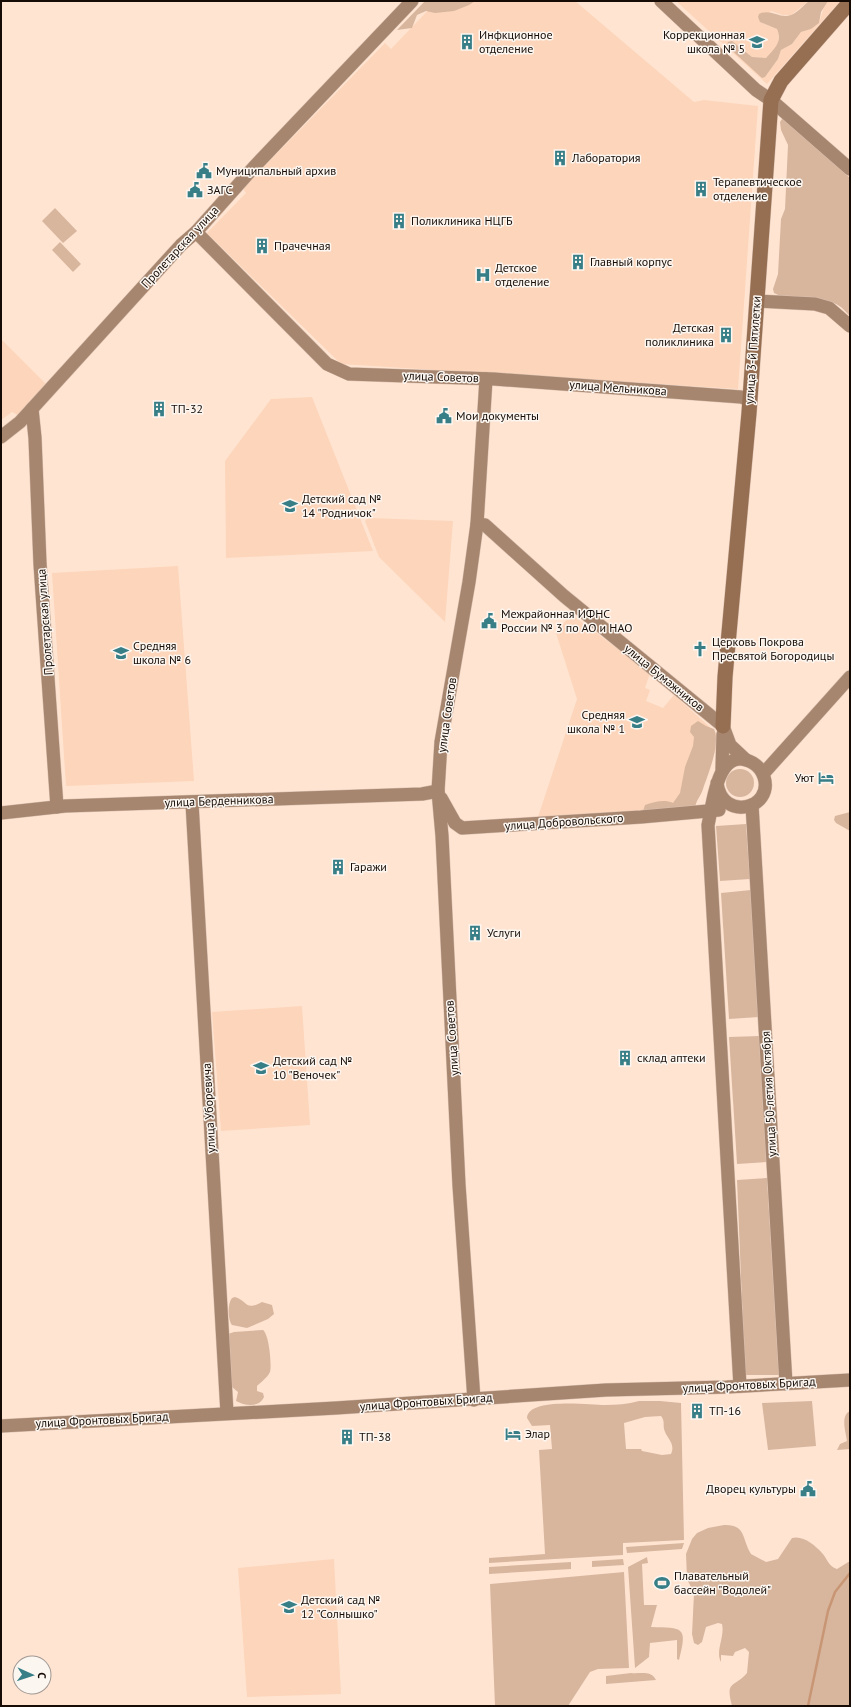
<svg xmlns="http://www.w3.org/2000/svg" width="851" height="1707" font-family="'PT Sans',sans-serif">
	<rect width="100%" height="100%" fill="#ffe4d2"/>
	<!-- built -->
	<g fill="#fdd5ba">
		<path d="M 437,1 L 575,1 L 694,102 L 704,100 L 758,106 L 738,389 L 341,364 L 207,233 L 246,193 L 243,188 L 385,43 L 391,49 Z"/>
		<path d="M 676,1 L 809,1 L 791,15 L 783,15 L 771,11 L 760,22 L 777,29 L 779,33 L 778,46 L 766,58 L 752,57 L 732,41 L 765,77 L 778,59 L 781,50 L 792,44 L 801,32 L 811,29 L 819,23 L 825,4 L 828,1 L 840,1 L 767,84 Z"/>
		<path d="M 1,339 L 47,385 L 20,416 L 12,412 L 1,420 Z"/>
		<path d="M 312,397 L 373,551 L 226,558 L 225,461 L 271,399 Z"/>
		<path d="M 368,518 L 453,521 L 445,622 L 379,557 L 365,521 Z"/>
		<path d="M 178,566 L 194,781 L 66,786 L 52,573 Z"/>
		<path d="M 571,614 L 650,673 L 645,688 L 650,690 L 646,701 L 663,708 L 674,695 L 721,737 L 692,808 L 538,817 L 577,699 L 556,633 Z"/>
		<path d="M 302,1006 L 310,1125 L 221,1131 L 212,1012 Z"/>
		<path d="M 334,1559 L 341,1694 L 247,1697 L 238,1568 Z"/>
	</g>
	<!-- green -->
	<g fill="#d8b69e" fill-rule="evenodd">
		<path d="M 425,1 L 475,1 L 469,5 L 454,11 L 435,13 L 426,11 L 417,15 L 412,28 L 397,30 Z"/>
		<path d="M 809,1 L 828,1 L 821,12 L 819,23 L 811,29 L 801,32 L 792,44 L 781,50 L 778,59 L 765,77 L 762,78 L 727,46 L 728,42 L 732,41 L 752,57 L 766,58 C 774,49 783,42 777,29 L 760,22 L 758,17 L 759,14 C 771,8 779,19 791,15 C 797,13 804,5 809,1 Z"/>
		<path d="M 786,118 L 829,156 L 830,160 L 850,178 L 850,316 C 846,312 841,306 836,304 C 817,295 793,303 774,293 L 773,289 L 778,274 L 781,219 L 785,209 L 788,145 L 781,130 L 780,122 L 782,119 Z"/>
		<path d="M 55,208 L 77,231 L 63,243 L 42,221 Z"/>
		<path d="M 60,242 L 81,264 L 73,272 L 52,250 Z"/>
		<path d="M 698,721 L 706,726 L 714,729 C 721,744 708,774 703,789 C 701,796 696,800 695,808 L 643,811 L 645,805 C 654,802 664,799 673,803 L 680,793 L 685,767 L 693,746 L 694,737 L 690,732 L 691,726 Z"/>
		<circle cx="740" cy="783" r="14"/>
		<path d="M 850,812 L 850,831 L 836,823 L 834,820 L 835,816 Z"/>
		<path d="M 746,824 L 750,879 L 720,881 L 716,826 Z"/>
		<path d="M 751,890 L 759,1017 L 729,1019 L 721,893 Z"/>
		<path d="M 759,1036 L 767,1162 L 737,1164 L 729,1037 Z"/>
		<path d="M 767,1178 L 779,1375 L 745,1375 L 737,1180 Z"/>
		<path d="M 235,1297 C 249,1302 245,1311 262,1302 L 272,1305 L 274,1314 L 268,1319 L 247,1328 L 232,1325 C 228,1320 227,1304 232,1298 Z"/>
		<path d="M 263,1330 C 269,1334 272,1365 270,1372 C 267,1378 261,1382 257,1386 L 257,1391 L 263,1393 L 264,1397 C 259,1408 245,1406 236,1401 L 238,1392 L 232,1387 L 228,1334 L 234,1332 Z"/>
		<path d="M 639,1401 L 660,1401 L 681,1403 L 684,1540 L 623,1543 L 623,1555 L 489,1563 L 489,1558 L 545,1554 L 539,1450 L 552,1449 L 550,1425 L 532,1426 L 527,1418 C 528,1397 590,1405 605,1405 C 616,1405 628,1404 639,1401 ZM 661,1416 C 665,1421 663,1424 664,1429 C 666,1438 676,1443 671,1454 L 662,1455 L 642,1451 L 641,1449 L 626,1449 L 624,1423 L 645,1417 Z"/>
		<path d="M 812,1401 L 816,1446 L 768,1450 L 762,1403 Z"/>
		<path d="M 850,1411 L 850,1449 L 837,1450 L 840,1444 L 847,1441 C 846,1432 840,1416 850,1411 Z"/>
		<path d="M 724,1525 C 746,1524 742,1539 751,1554 L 766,1562 L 778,1559 L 792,1538 C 803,1535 815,1545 822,1553 C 827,1558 828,1566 837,1569 L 850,1561 L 850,1706 L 732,1706 C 725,1680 734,1688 747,1673 L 749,1652 L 745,1648 L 735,1652 L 733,1656 L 721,1655 L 721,1662 C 715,1651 725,1637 722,1624 L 718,1623 L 706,1627 L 702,1642 L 698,1645 L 694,1643 L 692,1634 L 694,1593 L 687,1579 L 686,1554 L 692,1539 L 697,1533 L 708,1528 Z"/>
		<path d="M 684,1543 L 682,1549 L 627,1553 L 626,1547 Z"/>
		<path d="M 647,1557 L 648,1563 L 642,1564 L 644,1605 L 657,1605 L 651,1627 C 683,1628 688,1626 679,1660 L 677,1659 L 677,1640 L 650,1643 L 649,1657 L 635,1668 L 628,1567 Z"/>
		<path d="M 623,1559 L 624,1565 L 592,1567 L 592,1561 Z"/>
		<path d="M 571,1562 L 571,1569 L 489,1574 L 489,1567 Z"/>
		<path d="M 624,1572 L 629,1668 L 598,1669 L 590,1672 L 568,1706 L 495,1706 L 490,1584 Z"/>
		<path d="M 631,1673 C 641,1674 651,1670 656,1680 L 606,1684 L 606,1676 Z"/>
	</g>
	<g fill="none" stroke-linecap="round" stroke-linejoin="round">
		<!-- stream -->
		<path stroke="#c89674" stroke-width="2.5" d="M 808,1706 L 828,1611 L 835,1592 L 850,1573"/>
		<defs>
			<g id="secondary">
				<path d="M 661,1 L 756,90 L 771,100 L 850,169"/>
				<path d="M 196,232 L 327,364 L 349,374 L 494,379 L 741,397 L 749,400"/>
				<path d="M 757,301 L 815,304 L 829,308 L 850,326"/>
				<path d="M 32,409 L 35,438 L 40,564 L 57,807"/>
				<path d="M 1,437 L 20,422 L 181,245 L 196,232 L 254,167 L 412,1"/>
				<path d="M 477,524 L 485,525 L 564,596 L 723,726"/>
				<path d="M 723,726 L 730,745 L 746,760"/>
				<path d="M 722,769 L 723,734"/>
				<path d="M 763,774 L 850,677"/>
				<path d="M 717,783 C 722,822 774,809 764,777 C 762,771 758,766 753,763 C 717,743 713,804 708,825 L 740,1386"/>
				<path d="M 441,798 L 455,823 L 462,828 L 641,817 L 719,810"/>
				<path d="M 192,803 L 227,1413"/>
				<path d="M 752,805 L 786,1384"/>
				<path d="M 1,813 L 65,806 L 422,794 L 438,791"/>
				<path d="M 474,1400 L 459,1185 L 442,836 L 438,791 L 441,742 L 469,582 L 477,524 L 486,379"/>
				<path d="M 1,1426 L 336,1408 L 606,1390 L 727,1387 L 850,1380"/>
			</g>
			<path id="primary" d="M 723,726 L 725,677 L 749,413 L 771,100 L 781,81 L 850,2"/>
		</defs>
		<!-- secondary casing -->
		<use href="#secondary" stroke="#dac1b1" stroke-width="14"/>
		<!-- primary casing -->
		<use href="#primary" stroke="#dac1b1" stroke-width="16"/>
		<!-- secondary -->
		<use href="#secondary" stroke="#a7866f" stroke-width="13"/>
		<!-- primary -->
		<use href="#primary" stroke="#966e52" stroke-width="15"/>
	</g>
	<!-- icons -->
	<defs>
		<symbol id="building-bare" viewBox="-9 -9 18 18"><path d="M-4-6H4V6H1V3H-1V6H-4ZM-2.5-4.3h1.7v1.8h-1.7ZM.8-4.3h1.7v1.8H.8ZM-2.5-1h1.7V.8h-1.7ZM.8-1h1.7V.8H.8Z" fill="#377e87" stroke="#fcf6f1" stroke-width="2.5" paint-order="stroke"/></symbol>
		<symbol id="school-bare" viewBox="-9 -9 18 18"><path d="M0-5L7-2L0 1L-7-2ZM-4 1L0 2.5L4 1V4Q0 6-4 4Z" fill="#377e87" stroke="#fcf6f1" stroke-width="2.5" paint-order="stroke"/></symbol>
		<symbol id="civic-bare" viewBox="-9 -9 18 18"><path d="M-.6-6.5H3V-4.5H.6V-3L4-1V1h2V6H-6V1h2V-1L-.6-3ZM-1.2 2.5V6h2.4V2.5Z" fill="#377e87" stroke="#fcf6f1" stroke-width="2.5" paint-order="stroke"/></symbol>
		<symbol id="hospital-bare" viewBox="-9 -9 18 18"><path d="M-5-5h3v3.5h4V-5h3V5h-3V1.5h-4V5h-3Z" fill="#377e87" stroke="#fcf6f1" stroke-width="2.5" paint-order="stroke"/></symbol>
		<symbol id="church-bare" viewBox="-9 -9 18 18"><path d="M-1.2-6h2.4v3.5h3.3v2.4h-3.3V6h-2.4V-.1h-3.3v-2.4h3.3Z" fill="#377e87" stroke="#fcf6f1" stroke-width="2.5" paint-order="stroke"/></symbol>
		<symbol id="hotel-bare" viewBox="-9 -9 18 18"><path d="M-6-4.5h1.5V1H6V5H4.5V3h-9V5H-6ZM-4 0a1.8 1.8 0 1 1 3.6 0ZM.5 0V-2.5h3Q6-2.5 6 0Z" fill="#377e87" stroke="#fcf6f1" stroke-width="2.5" paint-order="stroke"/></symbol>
		<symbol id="stadium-bare" viewBox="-9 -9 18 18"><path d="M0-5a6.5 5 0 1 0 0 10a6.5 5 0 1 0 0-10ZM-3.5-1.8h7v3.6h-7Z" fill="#377e87" stroke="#fcf6f1" stroke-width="2.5" paint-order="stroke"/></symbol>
	</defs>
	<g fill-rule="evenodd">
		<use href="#building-bare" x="456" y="31" width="22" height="22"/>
		<use href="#school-bare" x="746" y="31" width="22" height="22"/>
		<use href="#building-bare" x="549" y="147" width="22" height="22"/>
		<use href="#civic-bare" x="193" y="160" width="22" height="22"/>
		<use href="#building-bare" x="690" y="178" width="22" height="22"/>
		<use href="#civic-bare" x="184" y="179" width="22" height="22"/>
		<use href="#building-bare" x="388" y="210" width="22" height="22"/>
		<use href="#building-bare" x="251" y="235" width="22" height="22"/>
		<use href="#building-bare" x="567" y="251" width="22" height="22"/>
		<use href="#hospital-bare" x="472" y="264" width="22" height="22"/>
		<use href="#building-bare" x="715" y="324" width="22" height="22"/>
		<use href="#building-bare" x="148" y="398" width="22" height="22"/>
		<use href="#civic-bare" x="433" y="405" width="22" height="22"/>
		<use href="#school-bare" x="279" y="495" width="22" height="22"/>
		<use href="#civic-bare" x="478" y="610" width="22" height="22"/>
		<use href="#church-bare" x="689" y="638" width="22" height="22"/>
		<use href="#school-bare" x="110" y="642" width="22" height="22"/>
		<use href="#school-bare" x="626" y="711" width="22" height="22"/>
		<use href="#hotel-bare" x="815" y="767" width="22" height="22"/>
		<use href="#building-bare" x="327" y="856" width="22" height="22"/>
		<use href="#building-bare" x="464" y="922" width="22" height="22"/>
		<use href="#building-bare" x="614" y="1047" width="22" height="22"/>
		<use href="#school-bare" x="250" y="1057" width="22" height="22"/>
		<use href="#building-bare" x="686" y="1400" width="22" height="22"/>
		<use href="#hotel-bare" x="502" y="1423" width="22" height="22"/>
		<use href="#building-bare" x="336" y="1426" width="22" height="22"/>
		<use href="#civic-bare" x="797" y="1478" width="22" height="22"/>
		<use href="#stadium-bare" x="651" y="1572" width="22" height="22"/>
		<use href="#school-bare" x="278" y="1596" width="22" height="22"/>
	</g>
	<g text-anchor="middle" stroke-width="3" stroke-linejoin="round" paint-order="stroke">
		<!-- poi labels -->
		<g font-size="12" fill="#170c05" stroke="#fcf6f1" text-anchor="start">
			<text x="479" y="39">Инфкционное<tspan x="479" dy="14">отделение</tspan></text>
			<text x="745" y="39" text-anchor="end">Коррекционная<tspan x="745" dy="14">школа № 5</tspan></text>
			<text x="572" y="162">Лаборатория</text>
			<text x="216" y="175">Муниципальный архив</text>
			<text x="713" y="186">Терапевтическое<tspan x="713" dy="14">отделение</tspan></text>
			<text x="207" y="194">ЗАГС</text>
			<text x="411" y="225">Поликлиника НЦГБ</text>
			<text x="274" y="250">Прачечная</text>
			<text x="590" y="266">Главный корпус</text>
			<text x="495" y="272">Детское<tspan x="495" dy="14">отделение</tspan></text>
			<text x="714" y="332" text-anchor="end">Детская<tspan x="714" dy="14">поликлиника</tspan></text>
			<text x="171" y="413">ТП-32</text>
			<text x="456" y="420">Мои документы</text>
			<text x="302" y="503">Детский сад №<tspan x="302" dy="14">14 "Родничок"</tspan></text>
			<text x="501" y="618">Межрайонная ИФНС<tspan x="501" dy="14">России № 3 по АО и НАО</tspan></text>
			<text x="712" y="646">Церковь Покрова<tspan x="712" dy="14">Пресвятой Богородицы</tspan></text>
			<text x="133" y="650">Средняя<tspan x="133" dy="14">школа № 6</tspan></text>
			<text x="625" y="719" text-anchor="end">Средняя<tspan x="625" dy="14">школа № 1</tspan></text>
			<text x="814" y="782" text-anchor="end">Уют</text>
			<text x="350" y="871">Гаражи</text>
			<text x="487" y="937">Услуги</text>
			<text x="637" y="1062">склад аптеки</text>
			<text x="273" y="1065">Детский сад №<tspan x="273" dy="14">10 "Веночек"</tspan></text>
			<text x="709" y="1415">ТП-16</text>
			<text x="525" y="1438">Элар</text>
			<text x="359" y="1441">ТП-38</text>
			<text x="796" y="1493" text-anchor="end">Дворец культуры</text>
			<text x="674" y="1580">Плавательный<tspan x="674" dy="14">бассейн "Водолей"</tspan></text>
			<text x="301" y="1604">Детский сад №<tspan x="301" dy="14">12 "Солнышко"</tspan></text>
		</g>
		<!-- street labels -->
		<g font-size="12" fill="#170c05" stroke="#fcf6f1">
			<text transform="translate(180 247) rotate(-47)" y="4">Пролетарская улица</text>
			<text transform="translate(753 350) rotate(-86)" y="4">улица 3-й Пятилетки</text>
			<text transform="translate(441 377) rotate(2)" y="4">улица Советов</text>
			<text transform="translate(618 388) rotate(4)" y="4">улица Мельникова</text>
			<text transform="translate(45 622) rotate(-94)" y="4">Пролетарская улица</text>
			<text transform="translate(664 678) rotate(39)" y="4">улица Бумажников</text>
			<text transform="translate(447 715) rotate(-82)" y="4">улица Советов</text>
			<text transform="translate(219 801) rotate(-2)" y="4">улица Берденникова</text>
			<text transform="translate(564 822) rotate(-4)" y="4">улица Добровольского</text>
			<text transform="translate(452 1038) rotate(-94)" y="4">улица Советов</text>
			<text transform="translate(769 1094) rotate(-93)" y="4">улица 50-летия Октября</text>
			<text transform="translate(209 1108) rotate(-93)" y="4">улица Уборевича</text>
			<text transform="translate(749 1385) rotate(-3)" y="4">улица Фронтовых Бригад</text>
			<text transform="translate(426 1402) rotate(-4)" y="4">улица Фронтовых Бригад</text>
			<text transform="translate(102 1420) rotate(-3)" y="4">улица Фронтовых Бригад</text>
		</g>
	</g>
	<!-- border -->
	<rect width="851" height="1707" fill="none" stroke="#170c05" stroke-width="4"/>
	<!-- north arrow -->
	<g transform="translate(32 1675) rotate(93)"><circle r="19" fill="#fcf6f1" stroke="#a09893"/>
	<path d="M0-3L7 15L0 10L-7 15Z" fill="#377e87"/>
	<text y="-6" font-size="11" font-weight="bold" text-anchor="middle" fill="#170c05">С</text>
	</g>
</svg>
